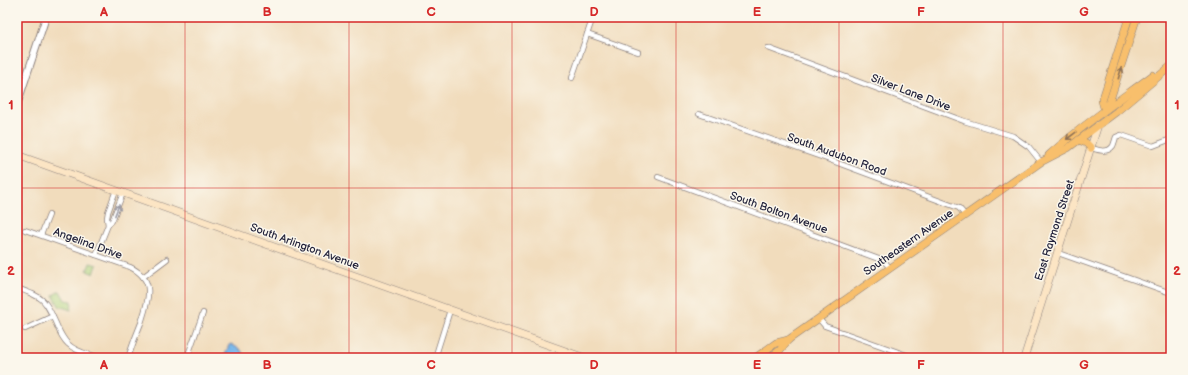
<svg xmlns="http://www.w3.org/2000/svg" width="1188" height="375" font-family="'Balsamiq Sans',sans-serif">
	<rect width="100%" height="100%" fill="#fbf7ec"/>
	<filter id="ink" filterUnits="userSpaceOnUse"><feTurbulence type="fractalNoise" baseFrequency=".025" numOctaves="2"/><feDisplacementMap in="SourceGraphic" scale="8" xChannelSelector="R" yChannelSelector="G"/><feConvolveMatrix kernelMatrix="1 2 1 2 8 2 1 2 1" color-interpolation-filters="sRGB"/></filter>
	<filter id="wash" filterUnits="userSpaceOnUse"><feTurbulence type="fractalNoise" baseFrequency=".012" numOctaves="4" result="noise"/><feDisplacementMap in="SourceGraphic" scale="16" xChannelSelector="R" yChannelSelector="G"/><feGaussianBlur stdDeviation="0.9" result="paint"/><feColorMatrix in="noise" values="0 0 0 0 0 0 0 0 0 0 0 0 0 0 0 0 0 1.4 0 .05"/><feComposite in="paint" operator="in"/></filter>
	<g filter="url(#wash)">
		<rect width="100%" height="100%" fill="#f1dcbc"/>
		<!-- green -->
		<g fill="#aed078" stroke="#68795a">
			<path d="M 90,263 L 97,265 L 94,274 L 87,271 Z"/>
			<path d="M 60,291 L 65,300 L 72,301 L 71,310 L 59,306 L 53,295 Z"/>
		</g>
		<!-- water -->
		<path fill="#78b7eb" stroke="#4d6c93" d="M 231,344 L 241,350 L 245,358 L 224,358 L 229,345 Z"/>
	</g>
	<g filter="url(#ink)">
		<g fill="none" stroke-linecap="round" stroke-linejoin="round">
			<defs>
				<g id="minor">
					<path d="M 1166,17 L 1171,19"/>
					<path d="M 587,34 L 638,52"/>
					<path d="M 768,48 L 964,121 L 1013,136 L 1029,147 L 1041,162"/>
					<path d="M 572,78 L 593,17"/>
					<path d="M 699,114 L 827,159 L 959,208 L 965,215"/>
					<path d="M 1091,148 C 1098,150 1107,154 1113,146 C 1114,144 1115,140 1116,137 L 1121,135 L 1153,146 L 1171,139"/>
					<path d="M 658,177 L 884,261 L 890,268"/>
					<path d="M 108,225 L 112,221 L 123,193"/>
					<path d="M 25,230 L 130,267 C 157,280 148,301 141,323 C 136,335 132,346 128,358"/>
					<path d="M 41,235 L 49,215"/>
					<path d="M 1058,253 L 1171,293"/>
					<path d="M 96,255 L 108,225 L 107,218 L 108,212 L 116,190"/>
					<path d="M 143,277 L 167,259"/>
					<path d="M 17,288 C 45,298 45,299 57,326 C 60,333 63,339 68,344 C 76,352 89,354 99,358"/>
					<path d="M 819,319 L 825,326 L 915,358"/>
					<path d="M 25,329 L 53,316"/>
					<path d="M 187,358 L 203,313"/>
					<path d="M 435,358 L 450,310"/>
				</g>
				<path id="tertiary" d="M 17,105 L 46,17"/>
				<g id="secondary">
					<path d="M 17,155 L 585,358"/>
					<path d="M 1024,358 L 1098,125"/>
				</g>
				<g id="primary">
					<path d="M 1105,107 L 1109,103 L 1137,17"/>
					<path d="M 1104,108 L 1102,101 L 1129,17"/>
					<path d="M 1079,140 L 1086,143 L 1091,148"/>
					<path d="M 1049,155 C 1081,126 1118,101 1153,75"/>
					<path d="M 755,358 L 776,343 L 788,340"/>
					<path d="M 769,358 L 780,350 L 788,340 L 1041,162 L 1068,148 L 1116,112 L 1171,66"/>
				</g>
			</defs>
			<!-- minor casing -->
			<use href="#minor" stroke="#8a7f7c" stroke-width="6"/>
			<!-- tertiary casing -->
			<use href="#tertiary" stroke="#8a7f7c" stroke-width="8"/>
			<!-- secondary casing -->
			<use href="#secondary" stroke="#8a7f7c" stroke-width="8"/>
			<!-- primary casing -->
			<use href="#primary" stroke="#8a7f7c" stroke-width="8"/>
			<!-- minor -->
			<use href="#minor" stroke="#fff" stroke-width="4.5"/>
			<!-- tertiary -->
			<use href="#tertiary" stroke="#fff" stroke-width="6"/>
			<!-- secondary -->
			<use href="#secondary" stroke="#fce5c4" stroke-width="7"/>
			<!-- primary -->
			<use href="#primary" stroke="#f8bf6c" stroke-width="7"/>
		</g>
		<!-- one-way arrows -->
		<defs><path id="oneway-shaft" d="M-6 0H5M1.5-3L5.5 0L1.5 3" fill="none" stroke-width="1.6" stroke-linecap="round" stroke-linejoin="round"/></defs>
		<g stroke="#8d7054">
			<use href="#oneway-shaft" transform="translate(1120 73) rotate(-73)"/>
			<use href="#oneway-shaft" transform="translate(1071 136) rotate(143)"/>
		</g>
		<use stroke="#9c9ca7" href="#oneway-shaft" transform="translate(117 210) rotate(-69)"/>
	</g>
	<!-- grid -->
	<path fill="none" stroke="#d62828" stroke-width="1" stroke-opacity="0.55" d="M 185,17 L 185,358M 349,17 L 349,358M 512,17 L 512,358M 676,17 L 676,358M 839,17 L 839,358M 1003,17 L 1003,358M 17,188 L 1171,188"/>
	<g text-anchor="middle" stroke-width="3" stroke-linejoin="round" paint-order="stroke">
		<!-- street labels -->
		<g font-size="11" fill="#22223b" stroke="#fbf7ec">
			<text transform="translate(911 92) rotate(21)" y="4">Silver Lane Drive</text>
			<text transform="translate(837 154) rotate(20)" y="4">South Audubon Road</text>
			<text transform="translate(779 212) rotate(20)" y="4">South Bolton Avenue</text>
			<text transform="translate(1054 230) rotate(-72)" y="4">East Raymond Street</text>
			<text transform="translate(908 242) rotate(-35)" y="4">Southeastern Avenue</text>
			<text transform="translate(88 243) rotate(20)" y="4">Angelina Drive</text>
			<text transform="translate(305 246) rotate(20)" y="4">South Arlington Avenue</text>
		</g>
	</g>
	<!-- margin -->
	<rect width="1188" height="375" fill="none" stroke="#fbf7ec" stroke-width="44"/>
	<rect x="22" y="22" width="1144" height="331" fill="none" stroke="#d62828" stroke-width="1.5"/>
	<g font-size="13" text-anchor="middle" font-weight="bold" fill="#d62828">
		<text x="104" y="16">A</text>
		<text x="267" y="16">B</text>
		<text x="431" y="16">C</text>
		<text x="594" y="16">D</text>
		<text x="757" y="16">E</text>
		<text x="921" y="16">F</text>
		<text x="1084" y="16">G</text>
		<text x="11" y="109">1</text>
		<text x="1177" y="109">1</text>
		<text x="11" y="275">2</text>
		<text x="1177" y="275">2</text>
		<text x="104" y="369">A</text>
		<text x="267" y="369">B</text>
		<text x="431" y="369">C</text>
		<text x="594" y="369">D</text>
		<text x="757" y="369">E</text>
		<text x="921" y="369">F</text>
		<text x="1084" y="369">G</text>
	</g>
</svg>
